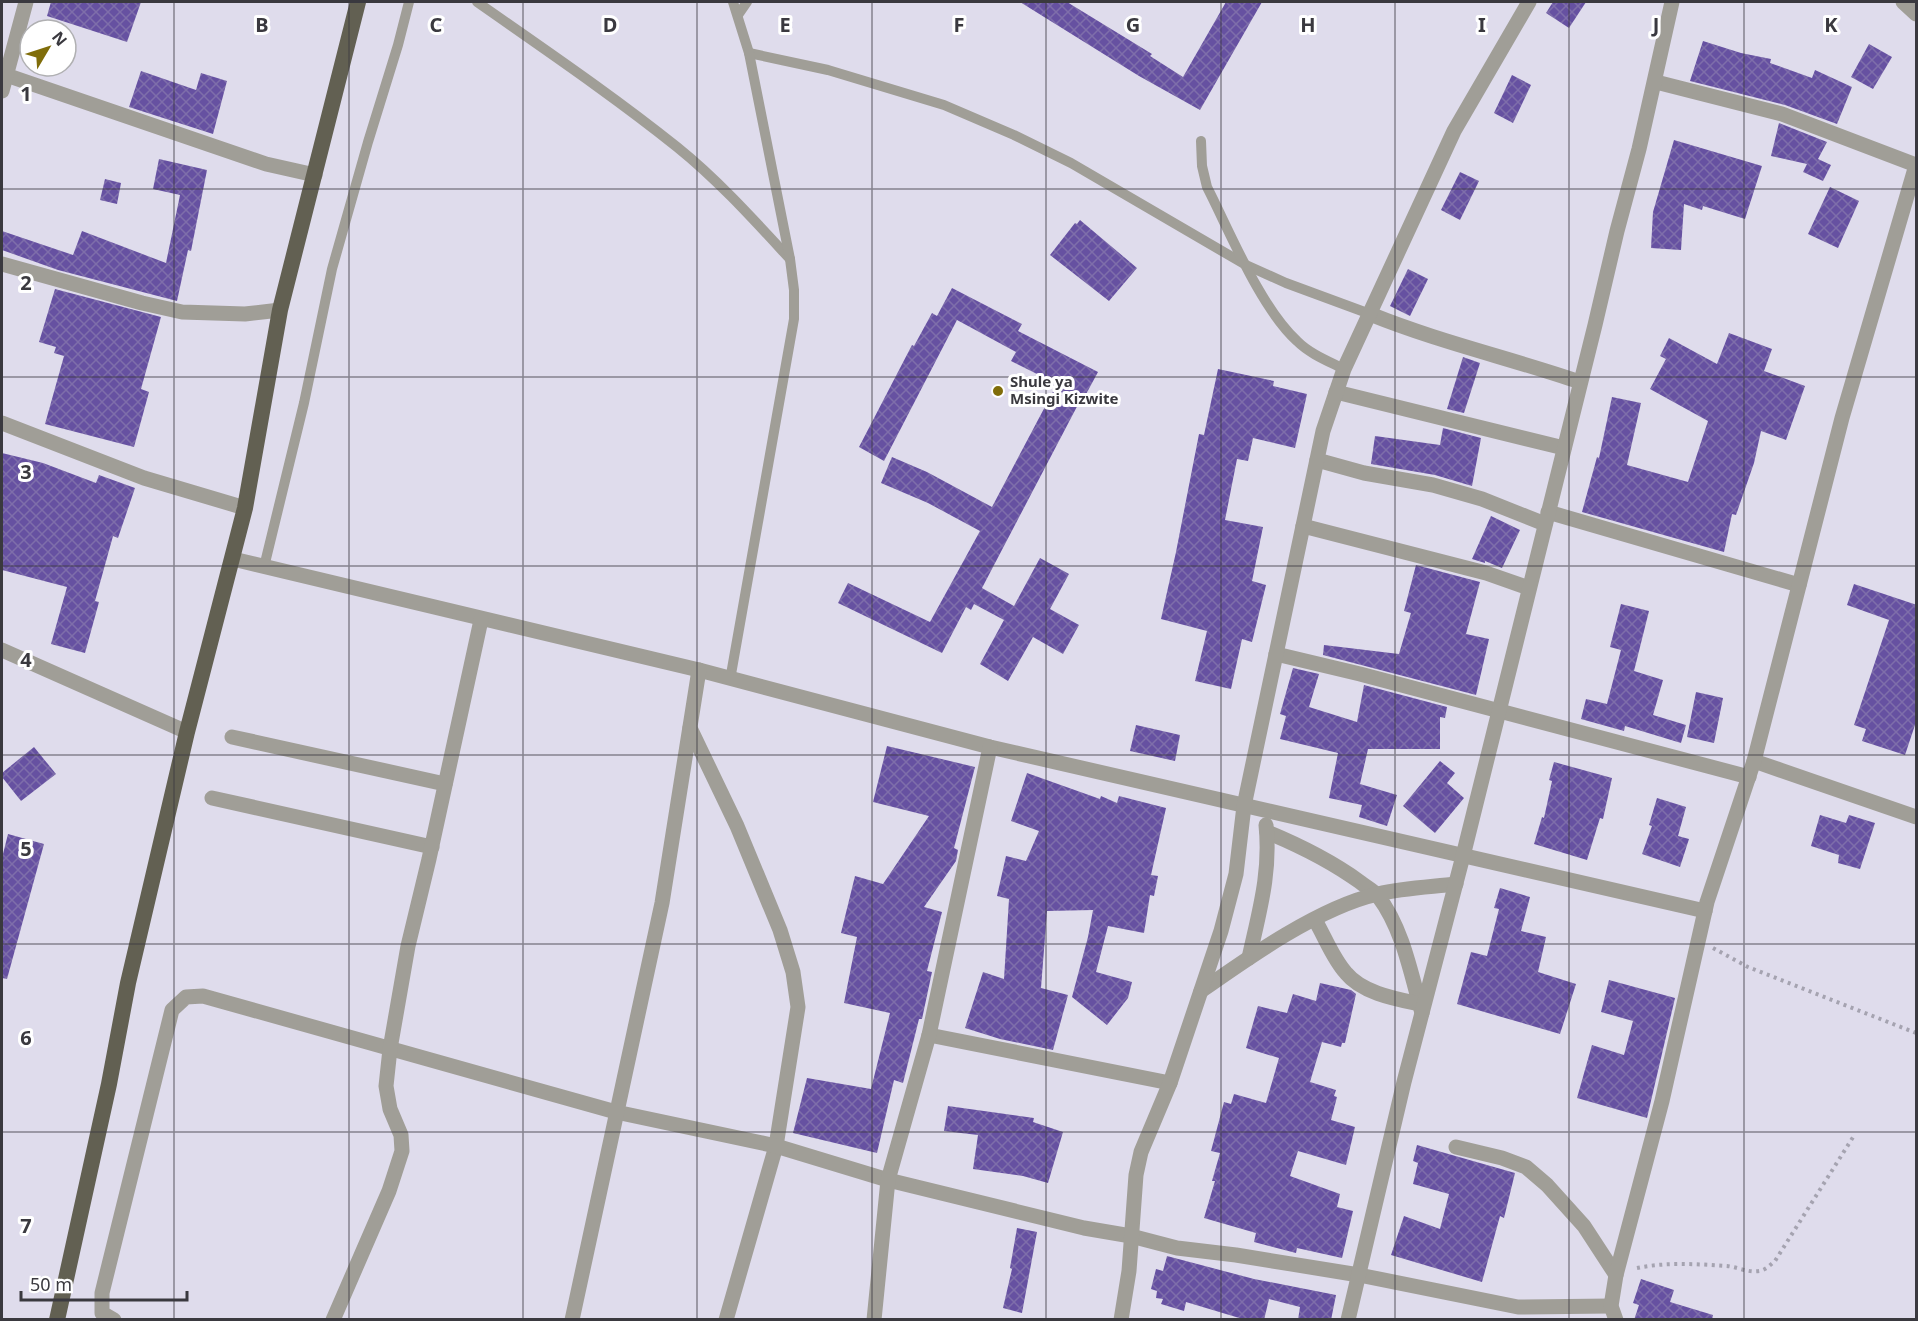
<svg xmlns="http://www.w3.org/2000/svg" width="1918" height="1321" font-family="'Noto Sans',sans-serif">
	<defs>
		<pattern id="building-cross-hatch" width="8" height="8" patternUnits="userSpaceOnUse" patternTransform="scale(1.5)"><rect width="8" height="8" fill="#6651a1"/><path d="M0 0l8 8M0 8l8-8" fill="none" stroke="#7e6eaa"/></pattern>
	</defs>
	<rect width="100%" height="100%" fill="#dfdcec"/>
	<!-- building -->
	<g fill="url(#building-cross-hatch)">
		<path d="M 51,2 L 141,2 L 127,42 L 47,16 Z"/>
		<path d="M 1020,2 L 1067,2 L 1152,54 L 1150,56 L 1183,77 L 1226,2 L 1262,2 L 1200,110 L 1139,76 Z"/>
		<path d="M 1553,2 L 1586,2 L 1569,28 L 1546,13 Z"/>
		<path d="M 1703,41 L 1741,53 L 1771,59 L 1770,63 L 1812,78 L 1815,70 L 1852,87 L 1837,124 L 1785,105 L 1690,81 Z"/>
		<path d="M 1869,44 L 1892,57 L 1873,89 L 1851,77 Z"/>
		<path d="M 141,71 L 196,90 L 201,73 L 227,81 L 213,134 L 129,107 Z"/>
		<path d="M 1512,75 L 1531,85 L 1513,123 L 1494,113 Z"/>
		<path d="M 1779,123 L 1827,142 L 1818,159 L 1831,165 L 1823,181 L 1803,172 L 1807,164 L 1771,156 Z"/>
		<path d="M 1674,140 L 1762,166 L 1745,219 L 1703,206 L 1702,210 L 1684,204 L 1681,250 L 1651,248 L 1653,212 Z"/>
		<path d="M 159,159 L 207,170 L 191,251 L 188,250 L 177,301 L 58,270 L 2,250 L 2,231 L 73,255 L 82,231 L 166,263 L 180,195 L 153,189 Z"/>
		<path d="M 1460,172 L 1479,181 L 1460,220 L 1441,210 Z"/>
		<path d="M 105,179 L 121,183 L 117,204 L 100,200 Z"/>
		<path d="M 1830,187 L 1859,201 L 1838,248 L 1808,234 Z"/>
		<path d="M 1080,220 L 1137,268 L 1109,301 L 1050,255 L 1075,223 L 1077,224 Z"/>
		<path d="M 1408,269 L 1428,279 L 1410,316 L 1390,306 Z"/>
		<path d="M 952,288 L 1022,324 L 1018,331 L 1098,372 L 1084,398 L 1082,397 L 982,588 L 1014,606 L 1040,558 L 1069,574 L 1050,609 L 1079,625 L 1063,654 L 1033,637 L 1008,681 L 980,664 L 1004,620 L 974,604 L 971,610 L 966,607 L 942,653 L 838,603 L 848,583 L 930,622 L 980,531 L 928,503 L 881,483 L 892,457 L 927,472 L 992,507 L 1057,384 L 1011,361 L 1016,352 L 957,320 L 884,461 L 859,447 L 912,345 L 914,346 L 932,313 L 937,316 Z"/>
		<path d="M 55,289 L 161,317 L 141,389 L 149,392 L 134,447 L 45,424 L 64,356 L 54,353 L 56,347 L 39,342 Z"/>
		<path d="M 1729,333 L 1772,349 L 1764,371 L 1805,386 L 1786,440 L 1761,431 L 1754,463 L 1736,515 L 1732,514 L 1724,552 L 1582,512 L 1597,457 L 1599,458 L 1612,397 L 1641,403 L 1627,465 L 1688,482 L 1708,421 L 1650,389 L 1666,359 L 1660,356 L 1669,338 L 1717,364 Z"/>
		<path d="M 1463,357 L 1480,363 L 1464,413 L 1447,409 Z"/>
		<path d="M 1218,369 L 1274,381 L 1273,386 L 1307,394 L 1295,448 L 1253,438 L 1248,461 L 1237,459 L 1225,520 L 1263,527 L 1252,581 L 1266,585 L 1252,642 L 1242,639 L 1231,689 L 1195,681 L 1207,631 L 1161,619 L 1176,552 L 1199,434 L 1204,435 Z"/>
		<path d="M 1443,428 L 1481,438 L 1472,486 L 1435,475 L 1371,464 L 1375,436 L 1440,445 Z"/>
		<path d="M 2,453 L 43,463 L 96,483 L 99,475 L 135,488 L 118,538 L 113,536 L 95,601 L 99,602 L 85,653 L 51,644 L 67,587 L 2,570 Z"/>
		<path d="M 1491,516 L 1520,530 L 1502,568 L 1485,561 L 1485,563 L 1472,559 Z"/>
		<path d="M 1416,565 L 1480,582 L 1466,634 L 1489,639 L 1476,695 L 1323,655 L 1324,645 L 1399,654 L 1411,613 L 1404,611 Z"/>
		<path d="M 1854,584 L 1917,605 L 1917,719 L 1905,755 L 1862,741 L 1866,729 L 1854,725 L 1889,620 L 1847,605 Z"/>
		<path d="M 1621,604 L 1649,611 L 1634,671 L 1663,680 L 1653,715 L 1686,725 L 1681,743 L 1625,726 L 1624,731 L 1581,719 L 1586,699 L 1607,704 L 1621,650 L 1610,647 Z"/>
		<path d="M 1293,668 L 1319,674 L 1309,707 L 1357,722 L 1364,685 L 1447,707 L 1445,718 L 1440,717 L 1440,749 L 1368,749 L 1360,784 L 1397,795 L 1387,826 L 1359,817 L 1362,805 L 1329,798 L 1338,753 L 1280,739 L 1286,716 L 1280,714 Z"/>
		<path d="M 1696,692 L 1723,698 L 1714,743 L 1687,737 Z"/>
		<path d="M 1136,725 L 1180,735 L 1175,761 L 1130,751 Z"/>
		<path d="M 887,746 L 975,767 L 954,848 L 958,850 L 956,861 L 924,907 L 942,912 L 927,971 L 932,972 L 922,1019 L 919,1019 L 903,1083 L 894,1080 L 877,1153 L 793,1133 L 807,1078 L 871,1089 L 890,1013 L 844,1003 L 857,937 L 841,933 L 855,876 L 883,884 L 929,816 L 873,802 Z"/>
		<path d="M 34,747 L 56,774 L 21,801 L 2,777 L 2,773 Z"/>
		<path d="M 1440,761 L 1455,773 L 1447,783 L 1464,798 L 1435,833 L 1403,806 Z"/>
		<path d="M 1554,762 L 1612,778 L 1603,819 L 1600,818 L 1587,860 L 1534,844 L 1542,817 L 1544,818 L 1552,781 L 1549,780 Z"/>
		<path d="M 1027,773 L 1100,799 L 1101,796 L 1117,803 L 1119,796 L 1166,808 L 1151,875 L 1158,876 L 1154,896 L 1150,895 L 1144,933 L 1108,926 L 1096,972 L 1132,982 L 1128,998 L 1107,1025 L 1072,997 L 1088,937 L 1093,910 L 1047,911 L 1041,988 L 1068,995 L 1053,1050 L 1000,1039 L 965,1028 L 983,972 L 1004,979 L 1009,899 L 997,896 L 1006,856 L 1026,861 L 1039,831 L 1011,821 Z"/>
		<path d="M 1657,798 L 1686,807 L 1678,836 L 1689,839 L 1680,867 L 1642,854 L 1652,826 L 1649,825 Z"/>
		<path d="M 1820,815 L 1846,823 L 1849,815 L 1875,823 L 1860,869 L 1838,863 L 1839,855 L 1811,846 Z"/>
		<path d="M 8,834 L 44,844 L 7,979 L 2,978 L 2,858 Z"/>
		<path d="M 1500,888 L 1530,897 L 1521,931 L 1546,937 L 1538,972 L 1576,984 L 1560,1034 L 1457,1004 L 1471,952 L 1487,956 L 1499,909 L 1494,908 Z"/>
		<path d="M 1609,980 L 1675,998 L 1647,1118 L 1577,1098 L 1592,1045 L 1624,1055 L 1633,1021 L 1601,1012 Z"/>
		<path d="M 1320,983 L 1351,990 L 1356,994 L 1345,1043 L 1342,1043 L 1341,1047 L 1322,1042 L 1310,1082 L 1336,1090 L 1334,1096 L 1337,1097 L 1331,1120 L 1355,1127 L 1346,1165 L 1298,1151 L 1290,1176 L 1340,1194 L 1337,1207 L 1353,1211 L 1342,1258 L 1297,1248 L 1296,1253 L 1254,1242 L 1256,1233 L 1204,1218 L 1215,1181 L 1212,1181 L 1220,1153 L 1211,1151 L 1224,1102 L 1231,1104 L 1234,1094 L 1266,1103 L 1279,1058 L 1246,1048 L 1258,1006 L 1287,1013 L 1293,994 L 1316,1001 Z"/>
		<path d="M 948,1106 L 1034,1118 L 1033,1122 L 1063,1132 L 1048,1183 L 1023,1176 L 973,1169 L 978,1135 L 944,1131 Z"/>
		<path d="M 1417,1145 L 1515,1173 L 1504,1218 L 1500,1216 L 1482,1282 L 1391,1255 L 1404,1216 L 1440,1229 L 1449,1194 L 1413,1184 L 1418,1163 L 1413,1161 Z"/>
		<path d="M 1017,1228 L 1037,1232 L 1022,1313 L 1003,1308 L 1012,1269 L 1010,1268 Z"/>
		<path d="M 1167,1256 L 1254,1279 L 1336,1295 L 1331,1320 L 1298,1320 L 1300,1307 L 1269,1299 L 1264,1320 L 1246,1320 L 1186,1302 L 1184,1311 L 1161,1304 L 1163,1299 L 1156,1298 L 1157,1291 L 1151,1289 L 1156,1269 L 1163,1271 Z"/>
		<path d="M 1641,1279 L 1674,1290 L 1670,1302 L 1713,1315 L 1712,1320 L 1634,1320 L 1639,1305 L 1633,1303 Z"/>
	</g>
	<g fill="none" stroke-linecap="round" stroke-linejoin="round">
		<!-- path -->
		<g stroke="#a5a3b0" stroke-width="4" stroke-dasharray="3 4.5" stroke-linecap="butt">
			<path d="M 1713,948 L 1748,967 L 1916,1033"/>
			<path d="M 1637,1268 C 1666,1262 1697,1264 1727,1266 C 1737,1267 1749,1273 1759,1271 C 1766,1270 1770,1265 1775,1261 L 1855,1134"/>
		</g>
		<!-- service -->
		<g stroke="#a09e97" stroke-width="10">
			<path d="M 477,2 C 544,49 612,95 677,147 C 718,180 754,220 790,259"/>
			<path d="M 738,15 L 747,2"/>
			<path d="M 749,53 L 828,70 L 944,105 L 1014,135 L 1071,163 L 1246,265 L 1286,283 L 1370,314"/>
			<path d="M 1201,141 L 1202,166 L 1207,187 C 1230,232 1260,307 1297,341 C 1310,354 1328,361 1344,369"/>
			<path d="M 264,567 L 304,403 L 332,269 L 368,142 L 398,45 L 409,2"/>
			<path d="M 730,680 L 794,319 L 794,290 L 790,259 L 749,53 L 733,2"/>
		</g>
		<!-- minor -->
		<g stroke="#a09e97" stroke-width="15">
			<path d="M 1903,2 L 1916,14"/>
			<path d="M 6,75 L 266,164 L 315,175"/>
			<path d="M 1656,82 L 1782,114 L 1916,165"/>
			<path d="M 2,91 L 26,2"/>
			<path d="M 2,264 L 142,303 L 182,312 L 245,314 L 280,310"/>
			<path d="M 1370,314 C 1439,342 1510,358 1580,382"/>
			<path d="M 1336,392 L 1564,448"/>
			<path d="M 2,423 L 144,478 L 245,508"/>
			<path d="M 1317,460 L 1364,473 L 1433,485 L 1482,499 L 1545,524"/>
			<path d="M 1548,512 L 1799,585"/>
			<path d="M 1303,526 L 1486,573 L 1529,588"/>
			<path d="M 233,559 L 699,670 L 990,747 L 1705,911"/>
			<path d="M 2,650 L 187,732"/>
			<path d="M 1276,654 L 1360,674 L 1749,777"/>
			<path d="M 690,728 L 737,826 L 780,930 L 793,972 L 798,1007 L 776,1146 L 726,1320"/>
			<path d="M 232,737 L 445,784"/>
			<path d="M 1754,761 L 1916,817"/>
			<path d="M 212,798 L 432,847"/>
			<path d="M 1267,832 C 1301,846 1331,861 1360,882 C 1366,887 1374,891 1378,896 C 1403,929 1411,974 1422,1013"/>
			<path d="M 1315,920 C 1325,937 1333,959 1346,973 C 1362,993 1396,999 1420,1004"/>
			<path d="M 1249,958 C 1259,912 1271,873 1266,825"/>
			<path d="M 1201,991 C 1249,957 1320,907 1378,894 C 1403,888 1430,887 1456,884"/>
			<path d="M 929,1035 L 1170,1083"/>
			<path d="M 1456,1147 L 1502,1158 L 1526,1167 L 1547,1185 L 1584,1226 L 1616,1275"/>
			<path d="M 114,1320 L 102,1313 L 102,1293 L 172,1010 L 186,997 L 203,996 L 616,1112 L 776,1146 L 888,1180 L 1084,1228 L 1131,1236 L 1177,1248 L 1236,1255 L 1359,1275 L 1518,1307 L 1611,1306"/>
			<path d="M 333,1320 L 389,1191 L 402,1151 L 401,1135 L 390,1109 L 386,1086 L 390,1049 L 408,946 L 429,859 L 481,620"/>
			<path d="M 572,1320 L 662,903 L 699,670"/>
			<path d="M 874,1320 L 888,1180 L 929,1035 L 990,747"/>
			<path d="M 1121,1320 L 1129,1271 L 1136,1175 L 1141,1152 L 1170,1083 L 1221,931 L 1236,874 L 1244,806 L 1323,431 L 1344,369 L 1454,131 L 1529,2"/>
			<path d="M 1348,1320 L 1404,1082 L 1463,856 L 1595,325 L 1617,231 L 1639,149 L 1672,2"/>
			<path d="M 1616,1320 L 1611,1306 L 1616,1275 L 1662,1101 L 1707,902 L 1754,761 L 1842,418 L 1916,165"/>
		</g>
		<!-- trunk -->
		<path stroke="#626052" stroke-width="16" d="M 57,1320 L 109,1084 L 128,983 L 187,732 L 245,508 L 280,310 L 358,2"/>
	</g>
	<!-- grid -->
	<path fill="none" stroke="#3a393f" stroke-width="1.5" stroke-opacity="0.55" d="M 174,2 L 174,1320M 349,2 L 349,1320M 523,2 L 523,1320M 697,2 L 697,1320M 872,2 L 872,1320M 1046,2 L 1046,1320M 1221,2 L 1221,1320M 1395,2 L 1395,1320M 1569,2 L 1569,1320M 1744,2 L 1744,1320M 2,189 L 1916,189M 2,377 L 1916,377M 2,566 L 1916,566M 2,755 L 1916,755M 2,944 L 1916,944M 2,1132 L 1916,1132"/>
	<!-- markers -->
	<circle fill="#806d0a" stroke="#fff" stroke-width="2" cx="998" cy="391" r="6"/>
	<g text-anchor="middle" stroke-width="6" stroke-linejoin="round" paint-order="stroke">
		<!-- poi labels -->
		<g font-size="15" font-weight="bold" fill="#3a393f" stroke="#fff" text-anchor="start">
			<text x="1010" y="387">Shule ya<tspan x="1010" dy="17">Msingi Kizwite</tspan></text>
		</g>
	</g>
	<g font-size="20" text-anchor="middle" font-weight="bold" fill="#3a393f" stroke="#fff" stroke-width="6" stroke-linejoin="round" paint-order="stroke">
		<text x="262" y="32">B</text>
		<text x="436" y="32">C</text>
		<text x="610" y="32">D</text>
		<text x="785" y="32">E</text>
		<text x="959" y="32">F</text>
		<text x="1133" y="32">G</text>
		<text x="1308" y="32">H</text>
		<text x="1482" y="32">I</text>
		<text x="1656" y="32">J</text>
		<text x="1831" y="32">K</text>
		<text x="26" y="101">1</text>
		<text x="26" y="290">2</text>
		<text x="26" y="479">3</text>
		<text x="26" y="667">4</text>
		<text x="26" y="856">5</text>
		<text x="26" y="1045">6</text>
		<text x="26" y="1233">7</text>
	</g>
	<!-- border -->
	<rect width="1918" height="1321" fill="none" stroke="#3a393f" stroke-width="6"/>
	<!-- north arrow -->
	<g transform="translate(48 48) rotate(51)"><circle r="28" fill="#ffffff" stroke="#b0b0b2" stroke-width="1.5"/>
	<path d="M0-4.5L10 22L0 15L-10 22Z" fill="#806d0a"/>
	<text y="-9" font-size="16" font-weight="bold" text-anchor="middle" fill="#3a393f">N</text>
	</g>
	<!-- scale -->
	<path d="M21 1291v9h166v-9" fill="none" stroke="#3a393f" stroke-width="3"/>
	<text x="30" y="1291" font-size="18" fill="#3a393f" stroke="#ffffff" stroke-width="4.5" paint-order="stroke">50 m</text>
</svg>
